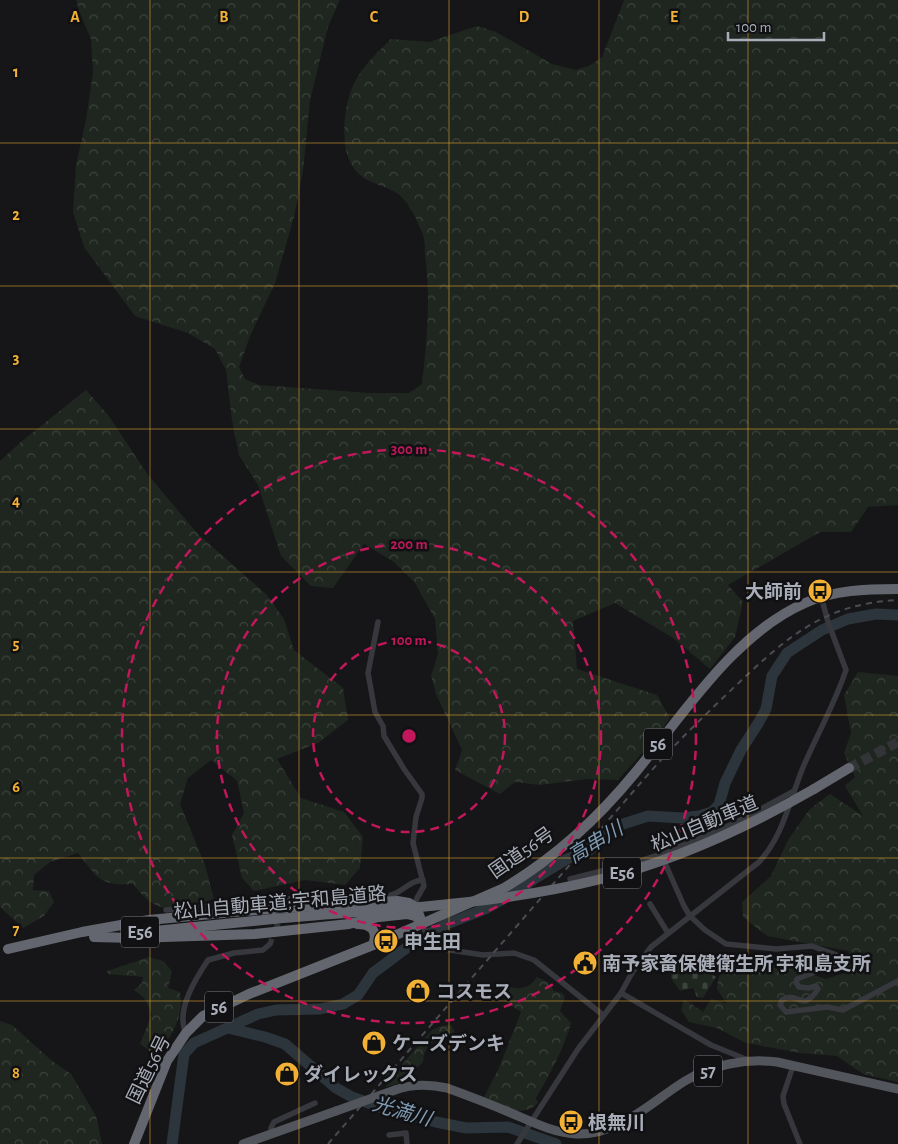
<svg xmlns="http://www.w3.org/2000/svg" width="898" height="1144" font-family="'Alegreya Sans','Noto Sans JP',sans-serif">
	<defs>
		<pattern id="forest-crowns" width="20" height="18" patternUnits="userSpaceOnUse" patternTransform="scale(1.25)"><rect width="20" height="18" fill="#1e261f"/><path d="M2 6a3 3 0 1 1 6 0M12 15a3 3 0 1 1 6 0" fill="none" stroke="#3c433d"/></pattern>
		<pattern id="cemetery-stones" width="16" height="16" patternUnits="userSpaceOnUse" patternTransform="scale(1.25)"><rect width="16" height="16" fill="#1e261f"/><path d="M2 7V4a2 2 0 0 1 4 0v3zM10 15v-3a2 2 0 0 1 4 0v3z" fill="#3c433d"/></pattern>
	</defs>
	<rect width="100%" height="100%" fill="#161618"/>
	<!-- forest -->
	<g fill="url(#forest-crowns)">
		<path d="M 76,0 L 340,0 L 328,27 L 310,100 L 303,171 L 294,217 L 275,283 L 250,336 L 239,367 L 245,379 L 259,385 L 370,393 L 409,393 L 422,384 C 427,341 431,298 425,255 C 425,248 425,239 422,232 C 416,219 408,199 395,192 C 381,184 362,182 353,167 C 338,145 344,98 358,76 C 367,62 379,51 391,39 L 429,42 L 477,26 L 496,32 L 552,64 L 576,70 L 589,66 L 602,57 L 624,0 L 898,0 L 898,505 L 868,507 L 851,532 L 820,532 L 728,585 L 743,602 L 735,637 L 710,669 L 673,638 L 615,603 L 573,621 L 577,669 L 657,695 L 670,718 L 653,741 L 618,780 L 587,779 L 540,785 L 515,782 L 500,794 L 455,770 L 462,750 L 436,694 L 431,676 L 438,654 L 435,619 L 415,583 L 394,562 L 364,544 L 333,588 L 311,586 L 281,556 L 258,485 L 239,455 L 232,420 L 226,370 L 215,349 L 188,333 L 135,316 L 84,247 L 73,212 L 76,165 L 86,120 L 93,72 L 91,39 L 79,11 Z"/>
		<path d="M 86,390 L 108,415 L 148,475 L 198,534 L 266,594 L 284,619 L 294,650 L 343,688 L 348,720 L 318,743 L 277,759 L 301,798 L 344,812 L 363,837 L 360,868 L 345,885 L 305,880 L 254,891 L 242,878 L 232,835 L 244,813 L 237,781 L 211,760 L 188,778 L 180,804 L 205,865 L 214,899 C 175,908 161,920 133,884 C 98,886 98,878 78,853 L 50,862 L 34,875 L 33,890 L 49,891 L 54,902 L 44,916 L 23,928 L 0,907 L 0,461 L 22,441 Z"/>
		<path d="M 858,672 L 898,676 L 898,1082 L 863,1074 L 837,1056 L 800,1053 L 746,1043 L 717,1028 L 689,1022 L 681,1010 L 684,999 L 703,1012 L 711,999 L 727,1004 L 717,989 L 718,980 L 725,962 L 739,957 L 788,957 L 808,973 L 826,979 L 848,972 L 849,951 L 767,936 L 743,917 L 742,902 L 771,876 L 788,840 L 809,810 L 830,794 L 863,816 L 845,786 L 855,777 L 844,753 L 851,733 L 844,695 Z"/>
		<path d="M 149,957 L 163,961 L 172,971 L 168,988 L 180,992 C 184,1018 172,1036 156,1055 L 140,1044 L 152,1014 L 144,998 L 134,990 L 142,983 L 143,977 L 108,974 L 107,971 Z"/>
		<path d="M 537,977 L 548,982 L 554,991 L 562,993 L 565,997 L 560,1011 L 571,1023 C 564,1049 550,1074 536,1098 L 538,1103 C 521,1120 503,1105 484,1097 L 499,1068 L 521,1012 L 505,1001 L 503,993 L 510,987 C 523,990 529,988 537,977 Z"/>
		<path d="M 0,1021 L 12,1025 L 51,1060 L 71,1074 L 96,1116 L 102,1144 L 0,1144 Z"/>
		<path d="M 451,1025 L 455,1032 L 429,1044 L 424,1054 L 423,1062 L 413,1072 L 411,1079 L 386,1087 L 387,1082 L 432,1030 L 441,1026 Z"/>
	</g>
	<!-- cemetery -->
	<path fill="url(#cemetery-stones)" d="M 687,960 L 716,977 L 703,998 L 697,997 L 693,988 L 680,991 L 671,978 L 671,965 L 682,963 Z"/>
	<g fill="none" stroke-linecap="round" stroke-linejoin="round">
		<!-- river -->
		<g stroke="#2c353c" stroke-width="11">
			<path d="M 228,1028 L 265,1037 L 285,1044 L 336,1088 L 352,1097 L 385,1109 L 436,1122 L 466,1128 L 508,1127 L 556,1144"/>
			<path d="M 172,1144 L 184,1054 L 194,1043 L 258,1014 L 276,1010 L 320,1009 L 343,1004 L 358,995 L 373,973 L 417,940 L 447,924 L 485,909 L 514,893 L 537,877 L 567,859 L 590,850 L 617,826 L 648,816 L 682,818 L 699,816 L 712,812 L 719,805 L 725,783 L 741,750 L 759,722 L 766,709 L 772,676 L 787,653 L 822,630 L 848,619 L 876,614 L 898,615"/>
		</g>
		<!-- street-tunnel -->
		<path stroke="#333438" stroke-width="5.5" stroke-dasharray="5.5 3" stroke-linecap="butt" d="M 270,944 L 280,918"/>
		<!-- highway-tunnel -->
		<path stroke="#333438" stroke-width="10" stroke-dasharray="10 5" stroke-linecap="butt" d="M 849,768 L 898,742"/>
		<!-- street -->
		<g stroke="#37383d" stroke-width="5.5">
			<path d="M 378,622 L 368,673 L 375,712 L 383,726 L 384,736 L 404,769 L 422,794 L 422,798 L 416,817 L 413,843 L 424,886 L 417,898 L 414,908"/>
			<path d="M 794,791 L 735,823 L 661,854 L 684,906 L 690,916 L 705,930 L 726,944 L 776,949 L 812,946 L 842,957 L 842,961 L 833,969 L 820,970 L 797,979 L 796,982 L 799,987 L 809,988 L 816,986 L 818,989 C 801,1015 799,989 782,1000 L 780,1005 L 786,1012 L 827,1007 L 843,1010 L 898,981"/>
			<path d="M 570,879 L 630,864 L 661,854"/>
			<path d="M 286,902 L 287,899 L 297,898 C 322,899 367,901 391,895 C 403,892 410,880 423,880"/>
			<path d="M 650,904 L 668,933"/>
			<path d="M 166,910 L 226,904 L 243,906 L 287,899"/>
			<path d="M 422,923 L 428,938 L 437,948 L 483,955 L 514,953 L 534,960 L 603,1015"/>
			<path d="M 621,993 L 711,1045 L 748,1060"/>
			<path d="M 186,1033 C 175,1011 196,978 208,960 L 234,953 L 263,950 L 270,944"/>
			<path d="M 793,1066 L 783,1096 L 784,1104 L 800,1144"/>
			<path d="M 271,1134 L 271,1128 L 274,1122 L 315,1103"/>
			<path d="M 389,1135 L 406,1133 L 407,1144"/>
			<path d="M 517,1144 L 578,1049 L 621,993 L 633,971 L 651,947 L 759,862 C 784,835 790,798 804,765 C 818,733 835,703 846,670 L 828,622 L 821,596"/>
		</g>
		<!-- primary -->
		<g stroke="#53555c" stroke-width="9">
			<path d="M 395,1090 C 412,1084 429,1084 447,1088 C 469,1096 490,1104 511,1113 C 532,1122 554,1133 576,1134 C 619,1136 651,1102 685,1081 C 711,1065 746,1058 777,1062 L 898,1089"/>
			<path d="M 243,1144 L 336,1111"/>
		</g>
		<!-- highway -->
		<g stroke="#63666e" stroke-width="10">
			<path d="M 814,789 L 849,768"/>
			<path d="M 357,924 C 372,924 378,931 373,945"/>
			<path d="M 155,931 L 273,919"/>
			<path d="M 94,937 L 134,938 L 255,934 L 349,924 L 379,917 L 407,914 L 415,916 L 422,922"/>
			<path d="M 8,949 L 82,932 L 149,920 L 243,911 L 334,905 L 397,901 L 409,903 L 414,906 L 418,912 L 422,923"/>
			<path d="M 134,1144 L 167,1061 L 186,1033 L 203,1016 L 249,994 L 373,945 L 504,888 C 553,859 599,817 635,773 C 683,715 734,634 805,603 C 834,590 866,589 898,589"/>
		</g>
		<!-- rail -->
		<path stroke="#4a4c52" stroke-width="2" stroke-dasharray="6 5" stroke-linecap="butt" d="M 328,1144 L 651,771 C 676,743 702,718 729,692 C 783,641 820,604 898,600"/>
		<!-- primary-bridge -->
		<path stroke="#53555c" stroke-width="9" d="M 336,1111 L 395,1090"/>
		<!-- highway-bridge -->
		<path stroke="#63666e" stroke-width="10" d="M 273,919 C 382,909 494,906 601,879 C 677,860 746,828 814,789"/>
	</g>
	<!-- grid -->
	<path fill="none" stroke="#f2b134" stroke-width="1" stroke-opacity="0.55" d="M 150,0 L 150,1144M 299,0 L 299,1144M 449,0 L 449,1144M 599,0 L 599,1144M 748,0 L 748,1144M 0,143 L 898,143M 0,286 L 898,286M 0,429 L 898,429M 0,572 L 898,572M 0,715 L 898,715M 0,858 L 898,858M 0,1001 L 898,1001"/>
	<!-- distance rings -->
	<g fill="none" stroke="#c2185b" stroke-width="2.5" stroke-dasharray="9 6">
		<circle cx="409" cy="736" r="96"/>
		<circle cx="409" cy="736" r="192"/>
		<circle cx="409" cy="736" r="287"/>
	</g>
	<!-- icons -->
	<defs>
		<symbol id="bus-disc" viewBox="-11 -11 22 22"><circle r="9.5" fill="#f2b134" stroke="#111113"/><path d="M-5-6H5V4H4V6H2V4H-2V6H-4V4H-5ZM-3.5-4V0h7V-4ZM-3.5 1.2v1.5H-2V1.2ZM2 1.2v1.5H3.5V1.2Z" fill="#111"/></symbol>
		<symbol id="civic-disc" viewBox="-11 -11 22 22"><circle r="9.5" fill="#f2b134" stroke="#111113"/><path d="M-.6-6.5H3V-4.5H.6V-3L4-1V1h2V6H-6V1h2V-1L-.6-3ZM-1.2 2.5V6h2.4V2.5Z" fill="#111"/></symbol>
		<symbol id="shop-disc" viewBox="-11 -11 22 22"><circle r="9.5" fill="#f2b134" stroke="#111113"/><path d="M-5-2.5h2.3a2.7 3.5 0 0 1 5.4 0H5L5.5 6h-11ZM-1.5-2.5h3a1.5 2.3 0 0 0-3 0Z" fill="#111"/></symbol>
	</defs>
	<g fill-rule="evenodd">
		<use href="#bus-disc" x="806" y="577" width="28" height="28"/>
		<use href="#bus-disc" x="372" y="927" width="28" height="28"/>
		<use href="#civic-disc" x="571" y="949" width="28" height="28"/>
		<use href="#shop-disc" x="404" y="977" width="28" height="28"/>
		<use href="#shop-disc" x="360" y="1029" width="28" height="28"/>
		<use href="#shop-disc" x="273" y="1060" width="28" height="28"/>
		<use href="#bus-disc" x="557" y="1108" width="28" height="28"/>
	</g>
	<g text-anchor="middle" stroke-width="5" stroke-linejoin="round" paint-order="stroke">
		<!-- shield labels -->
		<g fill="#111113" stroke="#7b7e86" stroke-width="1">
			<rect x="644" y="728.5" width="28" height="31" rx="4"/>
			<rect x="603" y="857.5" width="38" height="31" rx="4"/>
			<rect x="121" y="916.5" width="38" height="31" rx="4"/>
			<rect x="205" y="991.5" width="28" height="31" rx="4"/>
			<rect x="694" y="1055.5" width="28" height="31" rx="4"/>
		</g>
		<g font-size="18" font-weight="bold" fill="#a8adb8">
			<text x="658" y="750">56</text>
			<text x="622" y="879">E56</text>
			<text x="140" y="938">E56</text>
			<text x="219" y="1013">56</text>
			<text x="708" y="1077">57</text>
		</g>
		<!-- poi labels -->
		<g font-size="19" font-weight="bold" fill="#a8adb8" stroke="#111113" text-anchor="start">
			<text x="802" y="598" text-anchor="end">大師前</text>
			<text x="404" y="948">申生田</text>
			<text x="602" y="970">南予家畜保健衛生所 宇和島支所</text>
			<text x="436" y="998">コスモス</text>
			<text x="392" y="1050">ケーズデンキ</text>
			<text x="304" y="1081">ダイレックス</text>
			<text x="588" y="1129">根無川</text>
		</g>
		<!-- street labels -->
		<g font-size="19" fill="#a8adb8" stroke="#111113">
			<text transform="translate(704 823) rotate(-23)" y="7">松山自動車道</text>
			<text transform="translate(521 852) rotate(-35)" y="7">国道56号</text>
			<text transform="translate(280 902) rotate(-5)" y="7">松山自動車道;宇和島道路</text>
			<text transform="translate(148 1069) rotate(-64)" y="7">国道56号</text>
		</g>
		<!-- water labels -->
		<g font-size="20" font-style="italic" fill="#7f9bb3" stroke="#111113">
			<text transform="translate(595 842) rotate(-31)" y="7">高串川</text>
			<text transform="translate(402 1111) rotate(16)" y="7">光満川</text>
		</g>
	</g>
	<g font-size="16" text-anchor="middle" font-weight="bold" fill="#f2b134" stroke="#111113" stroke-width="5" stroke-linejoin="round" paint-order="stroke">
		<text x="75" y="22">A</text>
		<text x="224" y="22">B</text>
		<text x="374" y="22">C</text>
		<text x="524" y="22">D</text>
		<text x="674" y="22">E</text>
		<text x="16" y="77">1</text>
		<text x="16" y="220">2</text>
		<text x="16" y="363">3</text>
		<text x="16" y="506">4</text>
		<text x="16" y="649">5</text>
		<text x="16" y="792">6</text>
		<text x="16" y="935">7</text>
		<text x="16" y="1078">8</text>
	</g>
	<circle cx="409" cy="736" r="8" fill="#c2185b" stroke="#111113" stroke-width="2.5"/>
	<g font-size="15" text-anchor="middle" font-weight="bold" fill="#c2185b" stroke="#111113" stroke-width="5" stroke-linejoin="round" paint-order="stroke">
		<text x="409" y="454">300 m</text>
		<text x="409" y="549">200 m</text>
		<text x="409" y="645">100 m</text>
	</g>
	<!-- scale -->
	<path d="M728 32v8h96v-8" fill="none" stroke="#a8adb8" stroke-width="2.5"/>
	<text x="736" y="32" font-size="15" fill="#a8adb8" stroke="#111113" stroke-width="4" paint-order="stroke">100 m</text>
</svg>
